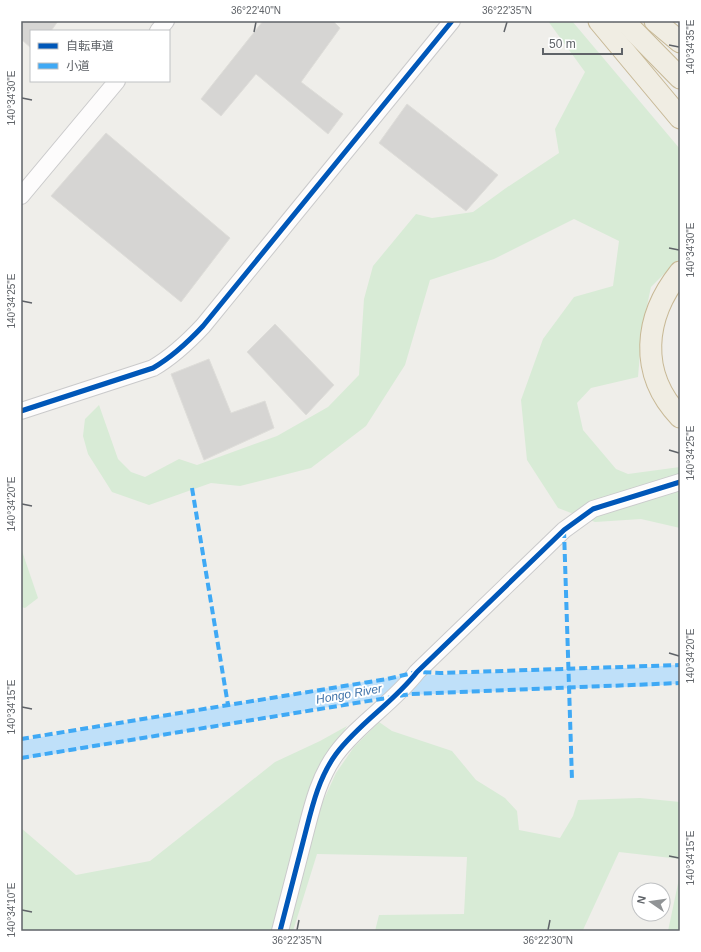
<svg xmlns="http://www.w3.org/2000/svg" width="701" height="952" font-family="Helvetica,'Noto Sans JP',sans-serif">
	<rect width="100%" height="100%" fill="#efeeea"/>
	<!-- green -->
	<g fill="#d8ebd6">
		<path d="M 548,21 L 572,21 L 680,149 L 680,258 L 651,287 L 642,329 L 638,377 L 591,388 L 577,403 L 583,430 L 616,469 L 628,474 L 680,467 L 680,528 L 641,519 L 595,522 L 558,508 L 527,460 L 521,400 L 543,339 L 574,297 L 613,286 L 619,241 L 574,219 L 494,259 L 430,280 L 405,365 L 366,426 L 311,468 L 240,486 L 211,483 L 149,505 L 112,492 L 88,454 L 83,436 L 85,419 L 99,405 L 118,459 L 131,472 L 145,477 L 179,459 L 197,465 L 277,436 L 328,407 L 359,375 L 364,299 L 373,266 L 416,214 L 432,218 L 473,212 L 506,188 L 559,153 L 555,129 L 585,72 Z"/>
		<path d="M 21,548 L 38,598 L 25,608 L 21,607 Z"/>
		<path d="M 379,722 L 392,731 L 452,751 L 476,780 L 505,798 L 517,811 L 519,830 L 560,838 L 573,816 L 578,800 L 640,798 L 680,802 L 680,859 L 619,852 L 583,930 L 581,931 L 375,931 L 379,915 L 464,914 L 467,857 L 317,854 L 293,931 L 284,931 L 319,810 L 336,773 L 354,747 Z"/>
		<path d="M 347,726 L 316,773 L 273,931 L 21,931 L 21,828 L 76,875 L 150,861 L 275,762 L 320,741 Z"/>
		<path d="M 680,874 L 680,931 L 668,931 Z"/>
	</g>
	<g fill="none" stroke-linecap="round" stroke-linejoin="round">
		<!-- river -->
		<path stroke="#bfe0f9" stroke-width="19" d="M 21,750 L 396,686 L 560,679 L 646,677 L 680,674"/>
	</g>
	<!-- building -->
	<g fill="#d6d5d3" stroke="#deddd9">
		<path d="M 21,21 L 58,21 L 51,31 L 31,31 L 31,48 L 21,39 Z"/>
		<path d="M 263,21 L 333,21 L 340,28 L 301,82 L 343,114 L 328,134 L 256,74 L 221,116 L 201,99 Z"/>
		<path d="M 407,104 L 498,175 L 466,211 L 379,143 Z"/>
		<path d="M 106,133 L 230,238 L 181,302 L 51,196 Z"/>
		<path d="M 275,324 L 334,385 L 306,415 L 247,352 Z"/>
		<path d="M 209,359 L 231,413 L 265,401 L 274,428 L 204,460 L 171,374 Z"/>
	</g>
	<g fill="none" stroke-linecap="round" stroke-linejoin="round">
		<defs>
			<g id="secondary">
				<path d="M 158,31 L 166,21"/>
				<path d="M 21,196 L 117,81"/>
				<path d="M 21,411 L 153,368 C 172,357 188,342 203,326 L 452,21"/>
				<path d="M 280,931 C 288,901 295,872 303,842 C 311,812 317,780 336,754 C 359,723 393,703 417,672 L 564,530 L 593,509 L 680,482"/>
			</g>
			<g id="highway">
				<path d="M 599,21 L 680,118"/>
				<path d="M 624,21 L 680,78"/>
				<path d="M 655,21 L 680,42"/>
				<path d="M 680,272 C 644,317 638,373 680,417"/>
			</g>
		</defs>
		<!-- secondary casing -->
		<use href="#secondary" stroke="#cacacb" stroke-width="18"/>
		<!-- highway casing -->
		<use href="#highway" stroke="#c8b996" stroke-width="23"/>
		<!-- secondary -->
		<use href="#secondary" stroke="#fdfcfc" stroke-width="16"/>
		<!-- highway -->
		<use href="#highway" stroke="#f0ede3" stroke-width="21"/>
		<!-- quiet -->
		<g stroke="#3fa9f5" stroke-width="4" stroke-dasharray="8 4" stroke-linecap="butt">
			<path d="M 192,488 L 228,705"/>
			<path d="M 564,530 L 572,780"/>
			<path d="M 21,739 L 387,679 L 417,672 L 440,673 L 680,665"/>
			<path d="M 21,758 L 411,694 L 680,683"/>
		</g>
		<defs>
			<g id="cycleway">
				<path d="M 21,411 L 153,368 C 172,357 188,342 203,326 L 452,21"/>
				<path d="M 280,931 C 288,901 295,872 303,842 C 311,812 317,780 336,754 C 359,723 393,703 417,672 L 564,530 L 593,509 L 680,482"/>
			</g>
		</defs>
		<!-- cycleway casing -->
		<use href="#cycleway" stroke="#fff" stroke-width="8"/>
		<!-- cycleway -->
		<use href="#cycleway" stroke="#0057b8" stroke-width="5"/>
	</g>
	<!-- ticks -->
	<path fill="none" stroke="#5f6368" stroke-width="1.5" d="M 254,32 L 256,22M 504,32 L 507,22M 669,45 L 679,47M 22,98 L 32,100M 669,248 L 679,250M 22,301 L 32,303M 669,450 L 679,453M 22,504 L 32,506M 669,653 L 679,656M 22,707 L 32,709M 669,856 L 679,858M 22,910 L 32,912M 297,930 L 299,920M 548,930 L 550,920"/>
	<g text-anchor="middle" stroke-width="4" stroke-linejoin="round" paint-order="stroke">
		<!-- water labels -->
		<g font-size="12" font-style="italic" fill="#4174aa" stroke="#fff">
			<text transform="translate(349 694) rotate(-10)" y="4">Hongo River</text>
		</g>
	</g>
	<!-- border -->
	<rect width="701" height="952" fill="none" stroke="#ffffff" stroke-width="44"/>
	<!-- legend -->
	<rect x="30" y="30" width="140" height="52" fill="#ffffff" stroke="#bfc1c3"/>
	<rect x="38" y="43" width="20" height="6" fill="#0057b8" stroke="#bfc1c3"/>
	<text x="66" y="50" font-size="12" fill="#5f6368">自転車道</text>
	<rect x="38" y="63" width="20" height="6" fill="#3fa9f5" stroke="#bfc1c3"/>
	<text x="66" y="70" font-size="12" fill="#5f6368">小道</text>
	<!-- north arrow -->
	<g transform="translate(651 902) rotate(283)"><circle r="19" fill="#ffffff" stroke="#bfc1c3"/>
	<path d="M0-3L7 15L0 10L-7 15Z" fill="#919496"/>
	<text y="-6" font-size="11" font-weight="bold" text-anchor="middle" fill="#5f6368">N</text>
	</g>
	<!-- scale -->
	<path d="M543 48v6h79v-6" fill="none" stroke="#5f6368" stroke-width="2"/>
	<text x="549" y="48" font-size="12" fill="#5f6368" stroke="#ffffff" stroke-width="3" paint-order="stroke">50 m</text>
	<rect x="22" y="22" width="657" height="908" fill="none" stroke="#5f6368" stroke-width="1.5"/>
	<g font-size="10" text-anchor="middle" fill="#5f6368">
		<text x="256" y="14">36°22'40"N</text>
		<text x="507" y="14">36°22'35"N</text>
		<text transform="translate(690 47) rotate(-90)" y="4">140°34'35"E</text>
		<text transform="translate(11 98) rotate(-90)" y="4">140°34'30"E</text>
		<text transform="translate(690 250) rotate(-90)" y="4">140°34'30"E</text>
		<text transform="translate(11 301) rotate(-90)" y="4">140°34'25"E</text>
		<text transform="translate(690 453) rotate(-90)" y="4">140°34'25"E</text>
		<text transform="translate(11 504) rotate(-90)" y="4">140°34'20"E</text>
		<text transform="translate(690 656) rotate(-90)" y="4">140°34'20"E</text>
		<text transform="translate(11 707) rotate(-90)" y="4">140°34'15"E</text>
		<text transform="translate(690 858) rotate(-90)" y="4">140°34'15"E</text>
		<text transform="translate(11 910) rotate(-90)" y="4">140°34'10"E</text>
		<text x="297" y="944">36°22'35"N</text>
		<text x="548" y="944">36°22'30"N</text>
	</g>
</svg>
